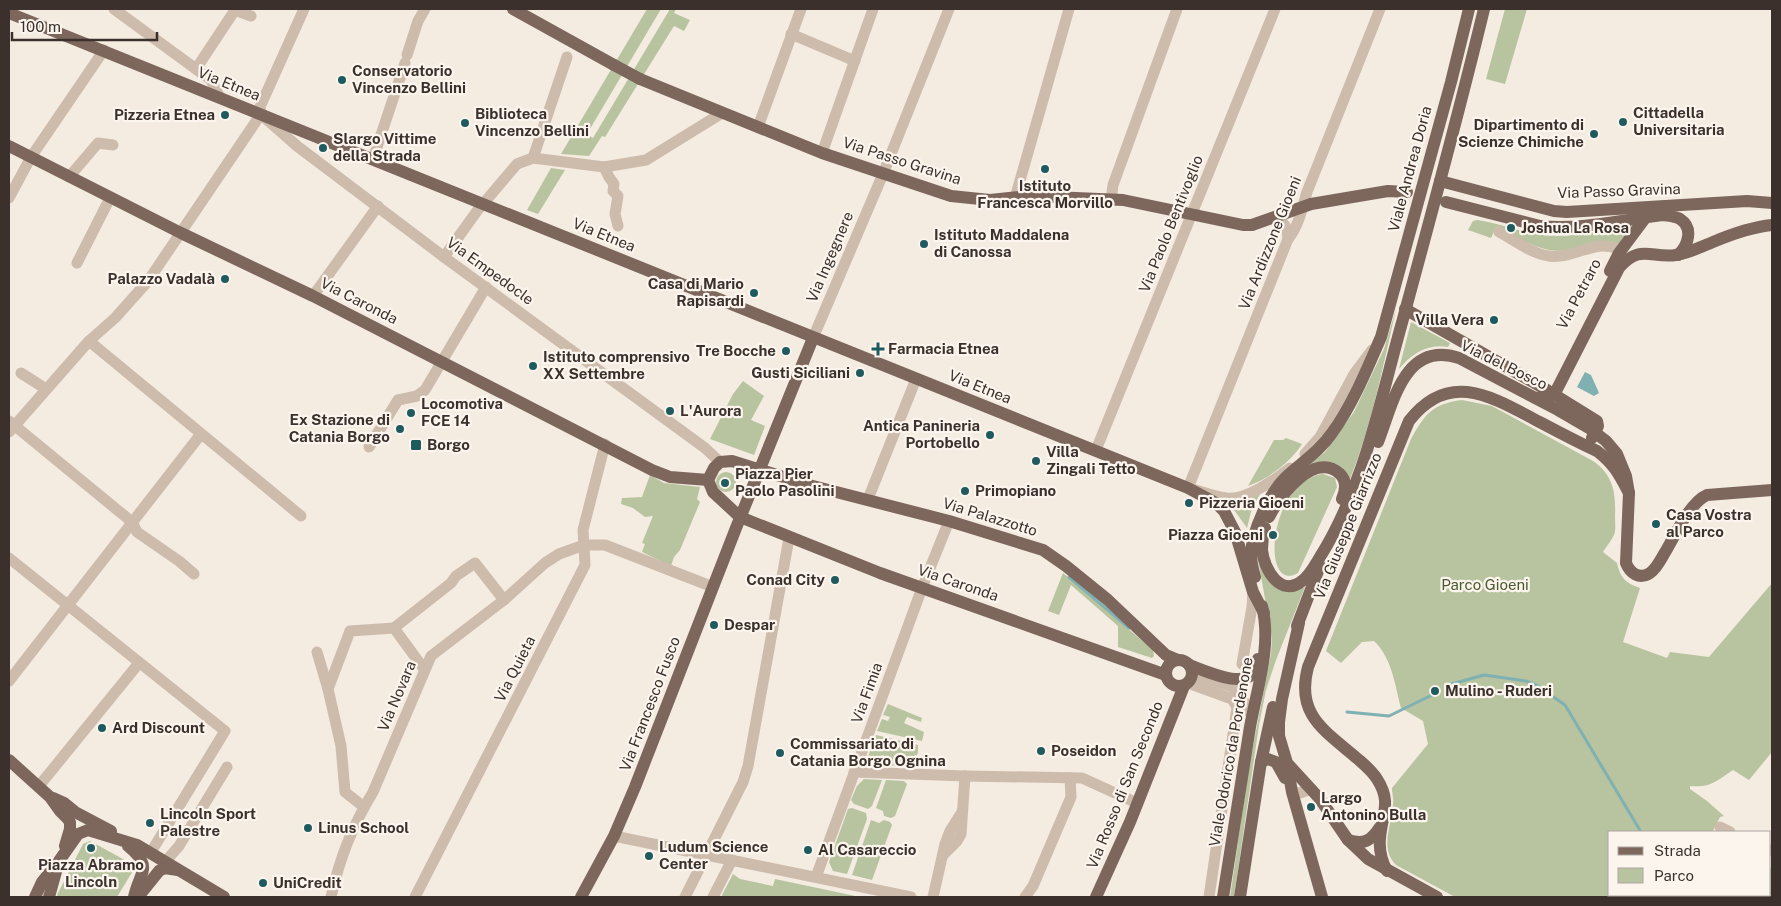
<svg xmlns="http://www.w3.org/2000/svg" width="1781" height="906" font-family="'Public Sans',sans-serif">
	<rect width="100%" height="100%" fill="#f4ebe1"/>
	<!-- green -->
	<g fill="#b8c4a0">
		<path d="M 647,9 L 661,9 L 587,134 L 593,138 L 670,9 L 676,9 L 674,13 L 690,20 L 684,31 L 674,26 L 605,137 L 602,136 L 589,156 L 561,154 Z"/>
		<path d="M 1505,9 L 1527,9 L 1505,84 L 1486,79 Z"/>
		<path d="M 551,168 L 565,170 L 538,214 L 527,210 Z"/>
		<path d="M 1477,220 C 1499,223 1520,232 1542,235 C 1571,239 1602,230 1631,225 L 1632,227 L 1620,244 L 1558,251 C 1536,250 1516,237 1496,227 L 1491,238 L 1468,230 L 1473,221 Z"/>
		<path d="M 1396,309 C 1383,366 1372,424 1350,479 L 1309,465 L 1325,452 L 1354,412 L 1384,349 Z"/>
		<path d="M 1411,322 L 1450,343 L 1448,347 C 1428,343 1411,354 1399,369 Z"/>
		<path d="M 743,381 L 764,396 L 751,420 L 765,426 L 754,455 L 710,439 L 733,394 Z"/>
		<path d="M 1462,400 L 1492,406 L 1593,461 C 1613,475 1616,492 1615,516 C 1615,522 1616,530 1614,535 C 1611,541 1606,547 1603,552 L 1617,563 C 1620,577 1625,583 1640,588 L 1623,642 L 1667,658 L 1670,652 L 1709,657 L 1772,583 L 1772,752 L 1749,780 L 1733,770 C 1716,781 1711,788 1690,786 L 1690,789 L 1707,801 L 1724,816 L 1720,817 L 1713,831 L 1715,832 L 1610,832 L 1610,895 L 1770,895 L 1770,867 L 1772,872 L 1772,897 L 1455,897 L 1396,865 C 1379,847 1392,826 1393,804 C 1394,799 1392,794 1392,788 L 1428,744 L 1423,721 L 1401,708 C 1395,685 1392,658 1374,641 L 1362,642 L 1341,663 L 1326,651 L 1411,439 C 1425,414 1432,404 1462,400 Z"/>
		<path d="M 1286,438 L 1302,444 C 1290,463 1269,478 1248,486 L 1274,440 L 1283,440 Z"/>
		<circle cx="726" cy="482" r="10"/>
		<path d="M 1323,474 L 1335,478 L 1337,487 L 1298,573 C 1260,595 1268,481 1323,474 Z"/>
		<path d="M 650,475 L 664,483 L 700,487 L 697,499 L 700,502 L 680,550 L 674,557 L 671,566 L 642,552 L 645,544 L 642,543 L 653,516 L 645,517 L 633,508 L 621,504 L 622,498 L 642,497 Z"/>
		<path d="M 1262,491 L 1252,508 L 1247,528 L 1237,514 L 1231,506 L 1240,503 Z"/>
		<path d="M 1258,560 L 1294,591 L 1305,587 L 1276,660 L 1266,690 L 1259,725 L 1234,897 L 1230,897 L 1249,767 L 1271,654 L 1272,637 Z"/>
		<path d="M 1063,573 L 1153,650 L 1154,656 L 1152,658 L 1118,647 L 1118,626 L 1071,585 L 1059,615 L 1048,611 Z"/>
		<path d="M 888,704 L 922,718 L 921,722 L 907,717 L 904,723 L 924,732 L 922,741 L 877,731 L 882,719 L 888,721 L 890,717 L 883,715 Z"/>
		<path d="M 876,735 L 918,745 L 918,752 L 913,766 L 868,765 L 866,762 Z"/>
		<path d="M 864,779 L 882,780 L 872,806 L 868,809 L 854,804 L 851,800 L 857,786 Z"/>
		<path d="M 886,780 L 904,781 L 907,784 L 895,816 L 891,818 L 884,816 L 883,811 L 876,808 Z"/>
		<path d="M 852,808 L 866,813 L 867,819 L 847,874 L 833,871 L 829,862 L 848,809 Z"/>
		<path d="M 871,820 L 879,823 L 884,820 L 890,822 L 892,825 L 872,880 L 852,875 Z"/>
		<path d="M 90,841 L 132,864 L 134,869 L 117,897 L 58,897 L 57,895 L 83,844 Z"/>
		<path d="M 733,874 L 740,879 L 773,886 L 775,879 L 860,897 L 721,897 Z"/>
	</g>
	<!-- water -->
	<path fill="#7fb0b2" d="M 1585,372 L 1591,375 L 1599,393 L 1594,396 L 1577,387 Z"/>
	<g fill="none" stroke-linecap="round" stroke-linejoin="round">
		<!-- stream -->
		<g stroke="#7fb0b2" stroke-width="3">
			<path d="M 1069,577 L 1129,628"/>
			<path d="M 1448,685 L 1484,675 L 1526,681 L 1538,686 L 1565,705 L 1641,832"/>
			<path d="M 1347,712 L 1389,716 L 1432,695"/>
			<path d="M 1679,895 L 1680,897"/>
		</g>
		<!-- minor -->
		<g stroke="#cdbbac" stroke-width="11">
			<path d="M 114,9 L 211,80 L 220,98"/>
			<path d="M 791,34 L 855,61"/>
			<path d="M 407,55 L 418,21 L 425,9"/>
			<path d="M 196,69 L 235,10 L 251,16"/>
			<path d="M 261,114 L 260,107 L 304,9"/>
			<path d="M 264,117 L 297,146 L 444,257 L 705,448 L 720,462"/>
			<path d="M 758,127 L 801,9"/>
			<path d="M 822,153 L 873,9"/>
			<path d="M 533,158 L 567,57"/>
			<path d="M 373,159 L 405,63"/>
			<path d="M 604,167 L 609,177 L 614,184 L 613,191 L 618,196 L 615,214 L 618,226"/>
			<path d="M 69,177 L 98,143 L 113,145"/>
			<path d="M 9,198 L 31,157 L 104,50"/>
			<path d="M 1015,198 L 1069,9"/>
			<path d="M 1111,200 L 1113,185 L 1177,9"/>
			<path d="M 1275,217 C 1286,223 1287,228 1288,239"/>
			<path d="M 1499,232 C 1514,240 1532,254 1549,256 C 1573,260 1595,238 1618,249 L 1619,253"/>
			<path d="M 444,257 L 477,211 L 517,164 L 533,158 L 604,167 L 646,160 L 722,113"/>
			<path d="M 77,263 L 110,198"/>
			<path d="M 313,296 L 378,206"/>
			<path d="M 813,338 L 883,174 L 949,9"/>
			<path d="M 89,341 L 301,516"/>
			<path d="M 21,373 L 46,389"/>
			<path d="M 9,421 L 132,522 L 137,532 L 179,561 L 194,574"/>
			<path d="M 9,432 L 89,341 L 115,318 L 148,281 L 261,114"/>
			<path d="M 369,447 L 398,400 L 417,396 L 425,390 L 486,287"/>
			<path d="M 1096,450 L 1275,9"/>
			<path d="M 1305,454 L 1320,437 L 1354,374 L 1372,350"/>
			<path d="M 1290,468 C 1276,479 1245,501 1226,498 C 1213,496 1200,491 1188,488 L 1288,239 C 1299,226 1302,208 1307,192 L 1380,9"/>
			<path d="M 868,499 L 916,379"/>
			<path d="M 9,558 L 225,731 L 151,852"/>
			<path d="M 394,628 L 451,583 L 456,576 L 475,563 L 504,600"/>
			<path d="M 317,652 L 328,689"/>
			<path d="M 1242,664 L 1252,607 L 1253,592"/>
			<path d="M 1190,680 L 1202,677 L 1232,687 L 1239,693 L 1252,716"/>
			<path d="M 9,681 L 201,434"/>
			<path d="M 1188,683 L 1232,699 L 1237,707 L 1209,897"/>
			<path d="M 854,772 L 965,776 L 1082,778 L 1137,803"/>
			<path d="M 39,786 L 139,663"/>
			<path d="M 1292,792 L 1300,793 L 1311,789"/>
			<path d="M 364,807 L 345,792 L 341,746 L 328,689 L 350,631 L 394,628 L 424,669"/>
			<path d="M 1720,827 L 1730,832"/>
			<path d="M 614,836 L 911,897"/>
			<path d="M 1770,850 L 1772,851"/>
			<path d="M 943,855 L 957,841 L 961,834 L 965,776"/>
			<path d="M 166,861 L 179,846 L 227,767"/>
			<path d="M 816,877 L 922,588 L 949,521"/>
			<path d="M 331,897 C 340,857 352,827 373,792 L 431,656 L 504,600 L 545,563 L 559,554 L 584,545 L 605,545 L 713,587"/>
			<path d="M 415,897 L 585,565 L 583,530 L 605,444"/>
			<path d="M 685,897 L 743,782 L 748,766 L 789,538"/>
			<path d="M 713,897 L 732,860"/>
			<path d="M 933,897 L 945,844 L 950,831 L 962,812"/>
			<path d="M 1025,897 L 1033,886 L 1071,797 L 1070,778"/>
		</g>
		<!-- major -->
		<g stroke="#7d675c" stroke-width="12">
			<path d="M 513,9 L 614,65"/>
			<path d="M 9,13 L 1188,488 L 1216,503 L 1224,511 L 1235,532 L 1253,592 L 1264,613"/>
			<path d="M 640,79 L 822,153 L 951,196 L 990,200 L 1028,196 L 1123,200 L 1243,225 L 1252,225 L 1311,204 L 1388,191 L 1407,192"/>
			<path d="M 9,146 L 181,233 L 313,296 L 652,470 L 670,477 L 708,480"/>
			<path d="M 1440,181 L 1554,211 L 1567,212 L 1747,201 L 1772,203"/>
			<path d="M 1446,202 L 1540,226 C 1581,230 1622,220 1663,215 C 1669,216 1675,216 1680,219 C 1694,228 1688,246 1678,255"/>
			<path d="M 1610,271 L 1619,253 L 1646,217"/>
			<path d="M 1405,309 L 1547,390 L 1597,421 L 1598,426 L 1592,438"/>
			<path d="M 1536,398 L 1554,395 L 1619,268 C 1640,243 1652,259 1676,255 C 1689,253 1701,247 1713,242 C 1732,234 1752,227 1772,225"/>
			<path d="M 1378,442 C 1393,404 1404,340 1459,358 L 1558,410 L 1589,428 L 1606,441 L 1617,454 L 1626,476 L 1629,493 L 1626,563 C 1630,573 1639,580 1650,573 C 1656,569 1660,561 1664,554 C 1674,538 1689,503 1707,495 L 1772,490"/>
			<path d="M 1269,517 C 1280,496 1314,450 1340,474 C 1347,481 1346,490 1342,499"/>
			<path d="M 1265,528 C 1263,535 1262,543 1262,550 C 1264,570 1281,598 1302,581 C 1310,575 1315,565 1320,557 C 1365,485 1380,400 1403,319 C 1431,216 1459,113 1484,9"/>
			<path d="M 1255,577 C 1253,570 1251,562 1251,554 C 1252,531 1269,494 1285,478 C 1302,462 1319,452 1332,433 C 1352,406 1367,369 1381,337 L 1451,82 L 1469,9"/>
			<path d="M 1299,623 L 1282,699 L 1279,722 L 1279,736 L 1287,763 L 1320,799 L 1348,840 L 1368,859 L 1437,897"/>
			<path d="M 1297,626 L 1320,566"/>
			<circle cx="1179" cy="673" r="13"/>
			<path d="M 1189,665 C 1204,670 1244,690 1255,671 C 1257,667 1257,663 1258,659"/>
			<path d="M 1166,675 L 880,573 L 740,517 L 713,492 L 708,480 L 714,468 L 720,462 L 732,461 L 809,485 L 949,521 L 1043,550 L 1066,566 L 1108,600 L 1166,655 L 1178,660"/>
			<path d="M 9,760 L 50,797 L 60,811 L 67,818 L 70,822 L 70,829 L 65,846"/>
			<path d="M 1261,762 L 1268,759 L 1276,762 L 1285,778"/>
			<path d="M 1287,764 L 1292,792 L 1322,897"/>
			<path d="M 53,798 L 64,803 L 75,812 L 111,831"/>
			<path d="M 1348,840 C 1364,845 1371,841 1380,827"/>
			<path d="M 128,846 C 154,868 140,870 134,897"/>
			<path d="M 1387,871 C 1381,860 1379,849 1380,838 C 1382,814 1392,802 1377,779 C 1372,771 1366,766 1359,760 C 1326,731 1295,716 1308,667 L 1409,421 C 1447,372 1487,394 1532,418 C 1553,429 1575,441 1597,451 C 1614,464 1619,474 1629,493"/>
			<path d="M 35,897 L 42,882 L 55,866"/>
			<path d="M 49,897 L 59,861 L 78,834 L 88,830 L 137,845 L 224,897"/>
			<path d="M 138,897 L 159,871 L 164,868 L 178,870"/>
			<path d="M 581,897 L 614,836 L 635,787 L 736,528 L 813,338"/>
			<path d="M 1096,897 L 1130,822 L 1184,686"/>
			<path d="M 1223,897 C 1232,840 1241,784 1250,727 C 1257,688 1272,646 1262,606"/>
			<path d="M 1240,897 L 1261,762 L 1273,707"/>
		</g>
		<!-- major-bridge -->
		<path stroke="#7d675c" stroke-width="12" d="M 614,65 L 640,79"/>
	</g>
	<!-- markers -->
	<g fill="#1f5a5e" stroke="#fbf5ee" stroke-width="2">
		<circle cx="342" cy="80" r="5"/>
		<circle cx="225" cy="115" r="5"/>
		<circle cx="1623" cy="122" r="5"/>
		<circle cx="465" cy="123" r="5"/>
		<circle cx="1594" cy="134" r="5"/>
		<circle cx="323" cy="148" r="5"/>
		<circle cx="1045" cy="169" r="5"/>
		<circle cx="1511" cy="228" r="5"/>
		<circle cx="924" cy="244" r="5"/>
		<circle cx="225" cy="279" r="5"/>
		<circle cx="754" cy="293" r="5"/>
		<circle cx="1494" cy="320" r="5"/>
		<path d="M875.5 341.5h5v5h5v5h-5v5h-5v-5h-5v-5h5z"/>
		<circle cx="786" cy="351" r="5"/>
		<circle cx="533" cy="366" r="5"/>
		<circle cx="860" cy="373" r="5"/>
		<circle cx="670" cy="411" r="5"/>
		<circle cx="411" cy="413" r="5"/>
		<circle cx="400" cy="429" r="5"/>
		<circle cx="990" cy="435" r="5"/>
		<rect x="410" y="439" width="12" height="12" rx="2.5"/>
		<circle cx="1036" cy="461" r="5"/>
		<circle cx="725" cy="483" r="5"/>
		<circle cx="965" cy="491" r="5"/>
		<circle cx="1189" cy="503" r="5"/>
		<circle cx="1656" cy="524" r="5"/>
		<circle cx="1273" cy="535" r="5"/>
		<circle cx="835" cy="580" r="5"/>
		<circle cx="714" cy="625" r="5"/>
		<circle cx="1435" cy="691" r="5"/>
		<circle cx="102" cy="728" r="5"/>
		<circle cx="1041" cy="751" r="5"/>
		<circle cx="780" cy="753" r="5"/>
		<circle cx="1311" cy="807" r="5"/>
		<circle cx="150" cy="823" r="5"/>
		<circle cx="308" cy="828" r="5"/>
		<circle cx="91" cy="848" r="5"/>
		<circle cx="808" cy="850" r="5"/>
		<circle cx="649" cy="856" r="5"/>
		<circle cx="263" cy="883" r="5"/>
	</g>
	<g text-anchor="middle" stroke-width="4.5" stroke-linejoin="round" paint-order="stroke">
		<!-- poi labels -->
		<g font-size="15" font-weight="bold" fill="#3b302b" stroke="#fbf5ee" text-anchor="start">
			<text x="352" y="76">Conservatorio<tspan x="352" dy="17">Vincenzo Bellini</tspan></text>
			<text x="1633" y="118">Cittadella<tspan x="1633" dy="17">Universitaria</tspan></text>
			<text x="475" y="119">Biblioteca<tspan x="475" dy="17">Vincenzo Bellini</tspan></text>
			<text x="215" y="120" text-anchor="end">Pizzeria Etnea</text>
			<text x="1584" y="130" text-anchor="end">Dipartimento di<tspan x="1584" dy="17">Scienze Chimiche</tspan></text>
			<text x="333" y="144">Slargo Vittime<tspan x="333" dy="17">della Strada</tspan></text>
			<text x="1045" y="191" text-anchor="middle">Istituto<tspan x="1045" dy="17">Francesca Morvillo</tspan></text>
			<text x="1521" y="233">Joshua La Rosa</text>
			<text x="934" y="240">Istituto Maddalena<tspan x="934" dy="17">di Canossa</tspan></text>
			<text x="215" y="284" text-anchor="end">Palazzo Vadalà</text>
			<text x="744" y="289" text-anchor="end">Casa di Mario<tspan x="744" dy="17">Rapisardi</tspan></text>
			<text x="1484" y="325" text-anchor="end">Villa Vera</text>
			<text x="888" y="354">Farmacia Etnea</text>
			<text x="776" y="356" text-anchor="end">Tre Bocche</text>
			<text x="543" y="362">Istituto comprensivo<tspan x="543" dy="17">XX Settembre</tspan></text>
			<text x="850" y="378" text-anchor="end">Gusti Siciliani</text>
			<text x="421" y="409">Locomotiva<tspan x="421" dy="17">FCE 14</tspan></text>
			<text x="680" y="416">L'Aurora</text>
			<text x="390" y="425" text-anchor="end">Ex Stazione di<tspan x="390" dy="17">Catania Borgo</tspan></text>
			<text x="980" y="431" text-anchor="end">Antica Panineria<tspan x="980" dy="17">Portobello</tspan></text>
			<text x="427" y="450">Borgo</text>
			<text x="1046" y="457">Villa<tspan x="1046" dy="17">Zingali Tetto</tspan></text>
			<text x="735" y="479">Piazza Pier<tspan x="735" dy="17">Paolo Pasolini</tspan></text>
			<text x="975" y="496">Primopiano</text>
			<text x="1199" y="508">Pizzeria Gioeni</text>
			<text x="1666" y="520">Casa Vostra<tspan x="1666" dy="17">al Parco</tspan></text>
			<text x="1263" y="540" text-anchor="end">Piazza Gioeni</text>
			<text x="825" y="585" text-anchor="end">Conad City</text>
			<text x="724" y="630">Despar</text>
			<text x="1445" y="696">Mulino - Ruderi</text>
			<text x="112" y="733">Ard Discount</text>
			<text x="790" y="749">Commissariato di<tspan x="790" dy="17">Catania Borgo Ognina</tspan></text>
			<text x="1051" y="756">Poseidon</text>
			<text x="1321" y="803">Largo<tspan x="1321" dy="17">Antonino Bulla</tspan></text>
			<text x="160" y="819">Lincoln Sport<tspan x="160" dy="17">Palestre</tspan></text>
			<text x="318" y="833">Linus School</text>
			<text x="659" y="852">Ludum Science<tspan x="659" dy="17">Center</tspan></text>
			<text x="818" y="855">Al Casareccio</text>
			<text x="91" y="870" text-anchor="middle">Piazza Abramo<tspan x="91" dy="17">Lincoln</tspan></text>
			<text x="273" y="888">UniCredit</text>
		</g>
		<!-- street labels -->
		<g font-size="15" fill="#3b302b" stroke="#fbf5ee">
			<text transform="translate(229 84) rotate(22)" y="5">Via Etnea</text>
			<text transform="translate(902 161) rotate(18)" y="5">Via Passo Gravina</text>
			<text transform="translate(1410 169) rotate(-75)" y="5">Viale Andrea Doria</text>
			<text transform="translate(1619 191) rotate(-2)" y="5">Via Passo Gravina</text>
			<text transform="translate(1171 224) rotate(-68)" y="5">Via Paolo Bentivoglio</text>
			<text transform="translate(604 235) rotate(22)" y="5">Via Etnea</text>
			<text transform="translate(1270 243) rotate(-68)" y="5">Via Ardizzone Gioeni</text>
			<text transform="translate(830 257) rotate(-67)" y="5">Via Ingegnere</text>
			<text transform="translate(490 271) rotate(36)" y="5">Via Empedocle</text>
			<text transform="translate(1579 294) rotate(-62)" y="5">Via Petraro</text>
			<text transform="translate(359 301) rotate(27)" y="5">Via Caronda</text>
			<text transform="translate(1504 365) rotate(26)" y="5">Via del Bosco</text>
			<text transform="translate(980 387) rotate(22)" y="5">Via Etnea</text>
			<text transform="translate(990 517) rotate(17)" y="5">Via Palazzotto</text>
			<text transform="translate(1348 526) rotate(-68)" y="5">Via Giuseppe Giarrizzo</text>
			<text transform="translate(958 583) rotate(19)" y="5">Via Caronda</text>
			<text transform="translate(515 669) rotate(-63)" y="5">Via Quieta</text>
			<text transform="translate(867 693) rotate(-70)" y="5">Via Fimia</text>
			<text transform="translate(397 696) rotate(-67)" y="5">Via Novara</text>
			<text transform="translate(650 704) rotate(-69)" y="5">Via Francesco Fusco</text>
			<text transform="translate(1231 752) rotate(-80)" y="5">Viale Odorico da Pordenone</text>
			<text transform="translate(1125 785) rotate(-68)" y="5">Via Rosso di San Secondo</text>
		</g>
		<!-- park labels -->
		<g font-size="15" fill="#4a5a2e" stroke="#fbf5ee">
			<text x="1485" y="590">Parco Gioeni</text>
		</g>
	</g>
	<!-- border -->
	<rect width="1781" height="906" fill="none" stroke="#3b302b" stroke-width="20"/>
	<!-- legend -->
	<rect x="1608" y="831" width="162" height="65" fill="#fbf5ee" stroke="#aea6a0"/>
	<rect x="1618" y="847" width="25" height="8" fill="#7d675c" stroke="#aea6a0"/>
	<text x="1654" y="856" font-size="15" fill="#3b302b">Strada</text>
	<rect x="1618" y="868" width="25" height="15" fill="#b8c4a0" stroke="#aea6a0"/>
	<text x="1654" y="881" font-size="15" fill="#3b302b">Parco</text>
	<!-- scale -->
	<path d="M12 32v8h145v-8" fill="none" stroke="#3b302b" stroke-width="2.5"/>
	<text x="20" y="32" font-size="15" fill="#3b302b" stroke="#fbf5ee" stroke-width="4" paint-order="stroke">100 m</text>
</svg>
